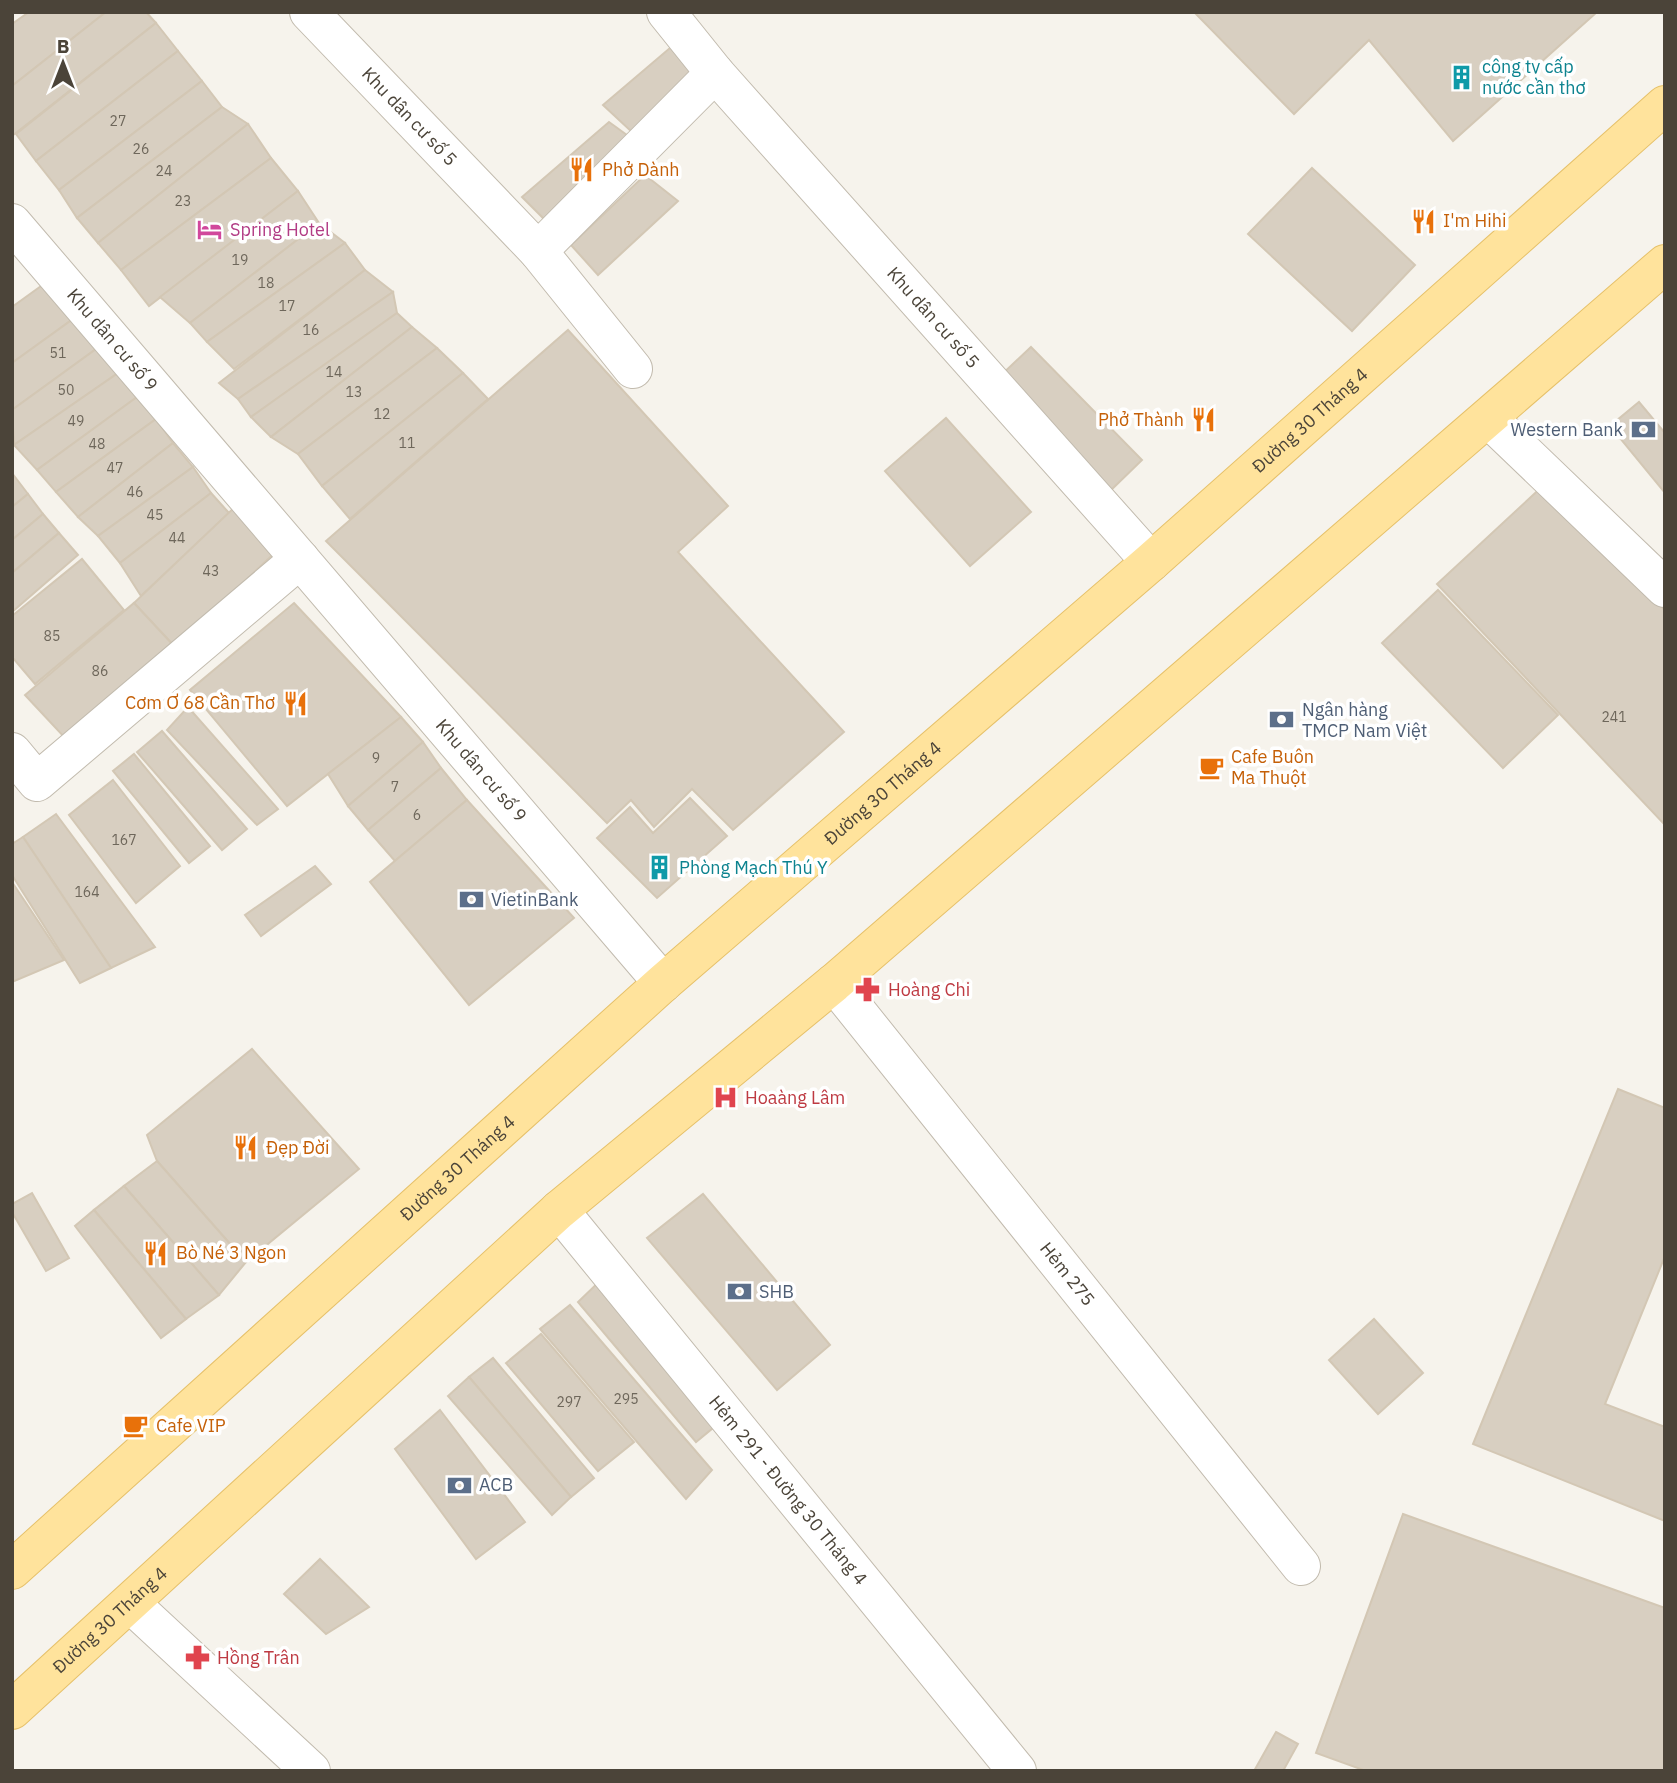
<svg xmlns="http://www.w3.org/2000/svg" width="1677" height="1783" font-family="'IBM Plex Sans',sans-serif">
	<rect width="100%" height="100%" fill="#f6f3ec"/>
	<!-- building -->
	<g fill="#d8cfc1" stroke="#d3c7b4" stroke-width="2">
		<path d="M 29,12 L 106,12 L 12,86 L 12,24 Z"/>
		<path d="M 106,12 L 146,12 L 156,23 L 12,136 L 12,86 Z"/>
		<path d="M 1194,12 L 1597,12 L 1453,141 L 1369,40 L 1294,114 Z"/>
		<path d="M 156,23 L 178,51 L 36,161 L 16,134 Z"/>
		<path d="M 677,42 L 704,69 L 634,134 L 603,105 Z"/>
		<path d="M 178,51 L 202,81 L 59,190 L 36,161 Z"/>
		<path d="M 202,81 L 222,107 L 77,218 L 59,190 Z"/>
		<path d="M 222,107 L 248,124 L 98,243 L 77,218 Z"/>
		<path d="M 609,122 L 638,143 L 552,227 L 522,197 Z"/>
		<path d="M 248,124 L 271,158 L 121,270 L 98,243 Z"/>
		<path d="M 271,158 L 298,191 L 149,306 L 121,270 Z"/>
		<path d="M 1312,168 L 1415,265 L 1352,331 L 1248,234 Z"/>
		<path d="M 645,175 L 678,201 L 598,275 L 571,245 Z"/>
		<path d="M 298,191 L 319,223 L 190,323 L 160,297 Z"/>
		<path d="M 319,223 L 345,243 L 207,342 L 190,323 Z"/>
		<path d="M 345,243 L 365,270 L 234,369 L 207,342 Z"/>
		<path d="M 365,270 L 393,292 L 238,399 L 219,383 Z"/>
		<path d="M 48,281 L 80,314 L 12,363 L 12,307 Z"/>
		<path d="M 393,292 L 397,313 L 251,417 L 238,399 Z"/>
		<path d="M 397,313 L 412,327 L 271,437 L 251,417 Z"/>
		<path d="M 80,314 L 103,344 L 12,410 L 12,363 Z"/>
		<path d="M 412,327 L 437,348 L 298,454 L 271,437 Z"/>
		<path d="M 568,330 L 728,506 L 678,552 L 844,732 L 733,830 L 692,789 L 654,827 L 631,800 L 607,823 L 326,541 Z"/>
		<path d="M 103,344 L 121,371 L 14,445 L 12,410 Z"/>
		<path d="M 1031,347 L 1142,460 L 1108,493 L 997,379 Z"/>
		<path d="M 437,348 L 463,373 L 322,486 L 298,454 Z"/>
		<path d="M 121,371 L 137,397 L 37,470 L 14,445 Z"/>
		<path d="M 463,373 L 488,399 L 350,519 L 322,486 Z"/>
		<path d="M 137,397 L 156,419 L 56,492 L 37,470 Z"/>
		<path d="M 1639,402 L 1665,433 L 1665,493 L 1610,426 Z"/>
		<path d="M 946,418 L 1031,512 L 970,566 L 885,471 Z"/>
		<path d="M 156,419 L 173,443 L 78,517 L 56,492 Z"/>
		<path d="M 173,443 L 193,467 L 98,536 L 78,517 Z"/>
		<path d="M 193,467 L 211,493 L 120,563 L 98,536 Z"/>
		<path d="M 12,473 L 28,494 L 12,507 Z"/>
		<path d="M 1545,484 L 1665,610 L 1665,825 L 1437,584 Z"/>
		<path d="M 211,493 L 229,513 L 141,596 L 120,563 Z"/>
		<path d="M 28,494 L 43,514 L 12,540 L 12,507 Z"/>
		<path d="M 238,504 L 281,547 L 175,647 L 134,603 Z"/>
		<path d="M 43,514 L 59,533 L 12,573 L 12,540 Z"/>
		<path d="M 59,533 L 78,555 L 12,612 L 12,573 Z"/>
		<path d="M 82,559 L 124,610 L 35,684 L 12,657 L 12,616 Z"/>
		<path d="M 1438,590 L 1558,715 L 1503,768 L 1382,643 Z"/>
		<path d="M 134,603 L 175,647 L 65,738 L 25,695 Z"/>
		<path d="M 294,603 L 401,717 L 287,806 L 190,690 Z"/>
		<path d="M 188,707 L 278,809 L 257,825 L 167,730 Z"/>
		<path d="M 401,717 L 423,742 L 348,806 L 328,774 Z"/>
		<path d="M 162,731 L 247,829 L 222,850 L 137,752 Z"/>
		<path d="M 423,742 L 441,768 L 368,830 L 348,806 Z"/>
		<path d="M 134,754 L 210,846 L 189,863 L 113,771 Z"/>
		<path d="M 441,768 L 467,800 L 395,861 L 368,830 Z"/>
		<path d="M 113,780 L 180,866 L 136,903 L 69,815 Z"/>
		<path d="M 690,798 L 727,836 L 657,898 L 597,838 L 630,807 L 653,833 Z"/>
		<path d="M 467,800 L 574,918 L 469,1005 L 370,882 Z"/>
		<path d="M 56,814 L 155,947 L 111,968 L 23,837 Z"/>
		<path d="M 23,837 L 111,968 L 80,983 L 12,875 L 12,844 Z"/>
		<path d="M 315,866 L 331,884 L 261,936 L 245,915 Z"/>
		<path d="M 12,882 L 64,960 L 12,982 Z"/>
		<path d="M 252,1049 L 359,1169 L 246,1262 L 157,1161 L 147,1135 Z"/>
		<path d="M 1618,1089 L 1665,1108 L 1665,1256 L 1605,1404 L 1665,1427 L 1665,1521 L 1473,1444 Z"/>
		<path d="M 157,1161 L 246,1262 L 219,1295 L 124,1186 Z"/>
		<path d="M 124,1186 L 219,1295 L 186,1319 L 94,1210 Z"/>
		<path d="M 32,1193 L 69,1258 L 46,1271 L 12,1212 L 12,1204 Z"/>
		<path d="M 703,1194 L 830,1345 L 777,1390 L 647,1238 Z"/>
		<path d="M 94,1210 L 186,1319 L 161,1338 L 75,1226 Z"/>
		<path d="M 604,1277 L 719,1423 L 696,1442 L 578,1302 Z"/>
		<path d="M 570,1305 L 712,1470 L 686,1499 L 540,1329 Z"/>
		<path d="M 1374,1319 L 1423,1373 L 1378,1414 L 1329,1360 Z"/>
		<path d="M 541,1334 L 634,1442 L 598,1471 L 506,1363 Z"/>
		<path d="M 493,1358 L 594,1478 L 571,1497 L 469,1377 Z"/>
		<path d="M 469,1377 L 571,1497 L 552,1515 L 448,1396 Z"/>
		<path d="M 440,1410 L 525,1522 L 476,1559 L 395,1449 Z"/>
		<path d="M 1403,1514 L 1665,1608 L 1665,1771 L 1366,1771 L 1316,1753 Z"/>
		<path d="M 320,1559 L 369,1607 L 326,1634 L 284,1594 Z"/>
		<path d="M 1276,1732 L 1298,1744 L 1283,1771 L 1254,1771 Z"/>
	</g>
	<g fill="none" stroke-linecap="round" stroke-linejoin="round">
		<defs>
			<g id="minor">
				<path id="s1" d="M 309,12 L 538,251 L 633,369"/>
				<path id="s2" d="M 666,12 L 715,73 L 1151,562"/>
				<path id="s3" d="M 12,223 L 663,983"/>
				<path d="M 538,251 L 715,73"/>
				<path d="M 1489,419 L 1665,588"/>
				<path d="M 12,752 L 37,782 L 300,559"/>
				<path id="s4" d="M 834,983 L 1301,1566"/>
				<path id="s5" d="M 559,1210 L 1017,1771"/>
				<path d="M 131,1604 L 311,1771"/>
			</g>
			<g id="major">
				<path id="s6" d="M 12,1570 L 663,983 L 1151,562 L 1665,105"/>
				<path id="s7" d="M 12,1710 L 559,1210 L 834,983 L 1665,264"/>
			</g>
		</defs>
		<!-- minor casing -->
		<use href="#minor" stroke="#c2bbae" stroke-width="40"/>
		<!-- major casing -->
		<use href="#major" stroke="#e6c16a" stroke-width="40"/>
		<!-- minor -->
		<use href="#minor" stroke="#fff" stroke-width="38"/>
		<!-- major -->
		<use href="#major" stroke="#ffe39c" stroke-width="38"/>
	</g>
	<!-- icons -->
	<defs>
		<symbol id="building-bare" viewBox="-9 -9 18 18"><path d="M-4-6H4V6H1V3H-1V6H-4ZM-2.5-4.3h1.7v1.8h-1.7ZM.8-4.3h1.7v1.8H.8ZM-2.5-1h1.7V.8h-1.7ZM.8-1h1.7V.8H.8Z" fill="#0f9aa8" stroke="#fff" stroke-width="2.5" paint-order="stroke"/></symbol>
		<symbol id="restaurant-bare" viewBox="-9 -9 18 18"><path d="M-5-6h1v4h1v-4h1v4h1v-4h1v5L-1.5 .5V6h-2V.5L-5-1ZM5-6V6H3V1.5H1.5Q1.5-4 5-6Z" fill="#e8710a" stroke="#fff" stroke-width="2.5" paint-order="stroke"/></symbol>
		<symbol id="hotel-bare" viewBox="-9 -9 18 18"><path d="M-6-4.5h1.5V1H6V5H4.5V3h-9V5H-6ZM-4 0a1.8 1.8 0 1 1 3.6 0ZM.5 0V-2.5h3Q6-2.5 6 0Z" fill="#d1479c" stroke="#fff" stroke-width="2.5" paint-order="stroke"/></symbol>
		<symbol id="bank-bare" viewBox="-9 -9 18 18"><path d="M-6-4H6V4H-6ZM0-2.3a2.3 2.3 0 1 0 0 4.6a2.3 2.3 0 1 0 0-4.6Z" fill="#5c6f8a" stroke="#fff" stroke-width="2.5" paint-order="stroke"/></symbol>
		<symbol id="cafe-bare" viewBox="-9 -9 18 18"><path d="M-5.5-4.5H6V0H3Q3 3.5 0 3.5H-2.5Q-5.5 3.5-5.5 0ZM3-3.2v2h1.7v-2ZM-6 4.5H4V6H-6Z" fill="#e8710a" stroke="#fff" stroke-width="2.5" paint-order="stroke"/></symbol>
		<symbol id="pharmacy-bare" viewBox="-9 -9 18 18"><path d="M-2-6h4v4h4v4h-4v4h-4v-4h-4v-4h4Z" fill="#e0444e" stroke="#fff" stroke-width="2.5" paint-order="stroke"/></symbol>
		<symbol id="hospital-bare" viewBox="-9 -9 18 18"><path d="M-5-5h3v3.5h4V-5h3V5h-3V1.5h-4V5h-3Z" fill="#e0444e" stroke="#fff" stroke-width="2.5" paint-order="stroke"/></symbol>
	</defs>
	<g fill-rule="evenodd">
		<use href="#building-bare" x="1444" y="60" width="35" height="35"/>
		<use href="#restaurant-bare" x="564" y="152" width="35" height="35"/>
		<use href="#restaurant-bare" x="1406" y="204" width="35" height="35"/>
		<use href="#hotel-bare" x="192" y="212" width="35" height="35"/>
		<use href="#restaurant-bare" x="1186" y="402" width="35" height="35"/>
		<use href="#bank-bare" x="1626" y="412" width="35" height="35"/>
		<use href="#restaurant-bare" x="278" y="686" width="35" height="35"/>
		<use href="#bank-bare" x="1264" y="702" width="35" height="35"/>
		<use href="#cafe-bare" x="1194" y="750" width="35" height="35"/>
		<use href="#building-bare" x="642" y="850" width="35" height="35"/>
		<use href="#bank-bare" x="454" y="882" width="35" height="35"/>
		<use href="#pharmacy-bare" x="850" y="972" width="35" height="35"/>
		<use href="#hospital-bare" x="708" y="1080" width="35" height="35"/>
		<use href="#restaurant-bare" x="228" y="1130" width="35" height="35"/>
		<use href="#restaurant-bare" x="138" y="1236" width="35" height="35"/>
		<use href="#bank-bare" x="722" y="1274" width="35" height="35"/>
		<use href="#cafe-bare" x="118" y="1408" width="35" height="35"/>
		<use href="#bank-bare" x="442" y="1468" width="35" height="35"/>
		<use href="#pharmacy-bare" x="180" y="1640" width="35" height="35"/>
	</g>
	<g text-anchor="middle" stroke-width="7" stroke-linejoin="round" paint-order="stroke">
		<!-- number labels -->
		<g font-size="14" fill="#6e675b">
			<text x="118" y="126">27</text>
			<text x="141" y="154">26</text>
			<text x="164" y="176">24</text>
			<text x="183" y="206">23</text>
			<text x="240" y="265">19</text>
			<text x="266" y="288">18</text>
			<text x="287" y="311">17</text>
			<text x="311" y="335">16</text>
			<text x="58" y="358">51</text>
			<text x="334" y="377">14</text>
			<text x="66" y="395">50</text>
			<text x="354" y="397">13</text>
			<text x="382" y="419">12</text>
			<text x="76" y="426">49</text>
			<text x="407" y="448">11</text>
			<text x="97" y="449">48</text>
			<text x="115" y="473">47</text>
			<text x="135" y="497">46</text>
			<text x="155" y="520">45</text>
			<text x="177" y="543">44</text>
			<text x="211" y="576">43</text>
			<text x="52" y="641">85</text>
			<text x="100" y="676">86</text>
			<text x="1614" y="722">241</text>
			<text x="376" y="763">9</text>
			<text x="395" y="792">7</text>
			<text x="417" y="820">6</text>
			<text x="124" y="845">167</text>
			<text x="87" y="897">164</text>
			<text x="626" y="1404">295</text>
			<text x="569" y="1407">297</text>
		</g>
		<!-- culture labels -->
		<g font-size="18" fill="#0d838f" stroke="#fff" text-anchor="start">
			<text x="1482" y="73">công ty cấp<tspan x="1482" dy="21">nước cần thơ</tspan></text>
			<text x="679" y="874">Phòng Mạch Thú Y</text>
		</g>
		<!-- street labels -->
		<g font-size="18" fill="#4b4439" stroke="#fff">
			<text dy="6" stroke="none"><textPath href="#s1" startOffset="145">Khu dân cư số 5</textPath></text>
			<text dy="6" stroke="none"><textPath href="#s2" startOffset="406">Khu dân cư số 5</textPath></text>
			<text dy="6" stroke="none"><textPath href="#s3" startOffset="154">Khu dân cư số 9</textPath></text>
			<text dy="6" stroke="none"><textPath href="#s6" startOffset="1734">Đường 30 Tháng 4</textPath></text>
			<text dy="6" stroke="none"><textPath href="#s3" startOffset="721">Khu dân cư số 9</textPath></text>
			<text dy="6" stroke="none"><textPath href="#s6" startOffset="1167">Đường 30 Tháng 4</textPath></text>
			<text dy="6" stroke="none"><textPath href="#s6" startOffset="600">Đường 30 Tháng 4</textPath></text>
			<text dy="6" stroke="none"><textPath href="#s4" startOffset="373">Hẻm 275</textPath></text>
			<text dy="6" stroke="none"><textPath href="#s5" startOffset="362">Hẻm 291 - Đường 30 Tháng 4</textPath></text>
			<text dy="6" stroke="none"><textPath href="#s7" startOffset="133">Đường 30 Tháng 4</textPath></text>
		</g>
		<!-- food labels -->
		<g font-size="18" fill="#c56008" stroke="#fff" text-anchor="start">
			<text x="602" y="176">Phở Dành</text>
			<text x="1443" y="227">I'm Hihi</text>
			<text x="1184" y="426" text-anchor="end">Phở Thành</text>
			<text x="275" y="709" text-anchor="end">Cơm Ơ 68 Cần Thơ</text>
			<text x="1231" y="763">Cafe Buôn<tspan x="1231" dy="21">Ma Thuột</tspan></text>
			<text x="266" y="1154">Đẹp Đời</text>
			<text x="176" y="1259">Bò Né 3 Ngon</text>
			<text x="156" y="1432">Cafe VIP</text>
		</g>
		<!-- hotel labels -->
		<g font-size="18" fill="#b23c85" stroke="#fff" text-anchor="start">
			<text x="230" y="236">Spring Hotel</text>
		</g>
		<!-- service labels -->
		<g font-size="18" fill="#4e5e75" stroke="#fff" text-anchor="start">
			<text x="1623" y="436" text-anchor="end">Western Bank</text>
			<text x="1302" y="716">Ngân hàng<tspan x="1302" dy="21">TMCP Nam Việt</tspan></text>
			<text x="491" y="906">VietinBank</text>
			<text x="759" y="1298">SHB</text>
			<text x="479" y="1491">ACB</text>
		</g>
		<!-- health labels -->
		<g font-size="18" fill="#be3a42" stroke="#fff" text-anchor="start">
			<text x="888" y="996">Hoàng Chi</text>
			<text x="745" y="1104">Hoaàng Lâm</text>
			<text x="217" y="1664">Hồng Trân</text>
		</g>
	</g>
	<!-- border -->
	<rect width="1677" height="1783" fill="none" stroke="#4b4439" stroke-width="28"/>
	<!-- north arrow -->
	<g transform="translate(63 63)" stroke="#ffffff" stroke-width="5" paint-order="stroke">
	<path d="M0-5L12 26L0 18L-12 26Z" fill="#4b4439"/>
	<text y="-10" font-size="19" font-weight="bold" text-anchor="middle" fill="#4b4439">B</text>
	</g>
</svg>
